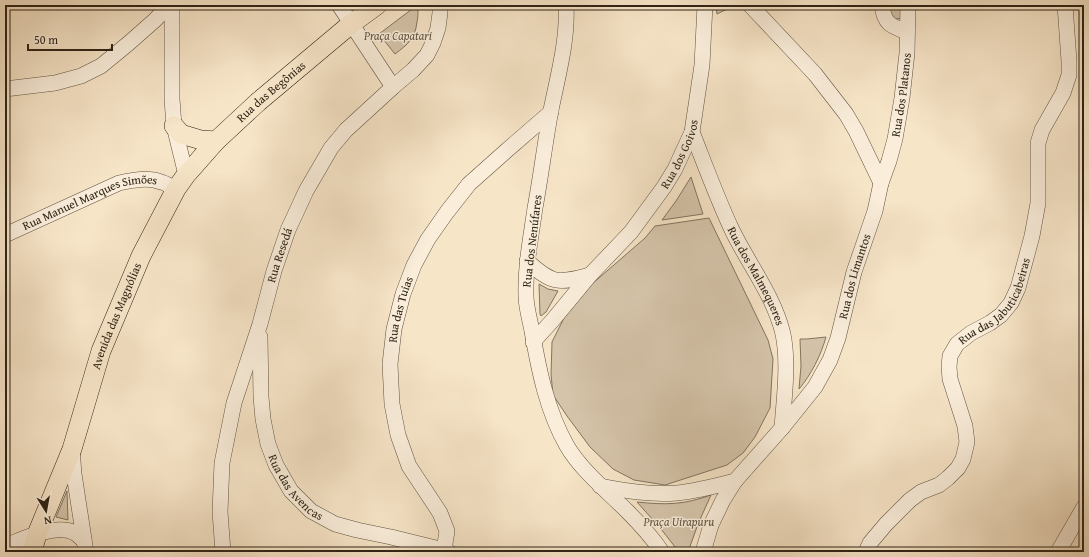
<svg xmlns="http://www.w3.org/2000/svg" width="1089" height="557" font-family="'Gentium Book Plus',serif">
	<rect width="100%" height="100%" fill="#f7e5c8"/>
	<filter id="stains"><feTurbulence type="fractalNoise" baseFrequency=".005" numOctaves="4"/><feColorMatrix values="0 0 0 0 .2 0 0 0 0 .09 0 0 0 0 .02 0 0 0 .5 -.17"/></filter>
	<radialGradient id="worn" r=".72"><stop offset=".6" stop-color="#630" stop-opacity="0"/><stop offset="1" stop-color="#630" stop-opacity=".3"/></radialGradient>
	<!-- green -->
	<g fill="#d5c4aa" stroke="#827460">
		<path d="M 716,5 L 733,5 L 735,8 L 725,10 L 717,14 Z"/>
		<path d="M 885,5 L 905,5 L 904,18 L 889,20 Z"/>
		<path d="M 416,6 C 419,11 418,16 417,22 C 415,39 408,44 395,54 L 379,34 Z"/>
		<path d="M 691,177 L 703,214 L 662,220 L 676,201 Z"/>
		<path d="M 709,218 L 768,340 L 773,359 L 770,408 L 755,437 L 743,453 L 727,465 L 665,485 L 634,480 L 613,469 L 590,447 L 567,416 L 553,395 L 551,374 L 552,342 L 564,318 L 592,284 L 645,238 L 655,226 Z"/>
		<path d="M 539,284 L 548,289 L 558,291 L 546,312 L 541,316 L 540,314 Z"/>
		<path d="M 826,337 C 821,355 811,375 799,389 L 801,366 L 800,339 L 807,339 Z"/>
		<path d="M 67,491 L 68,520 L 56,517 Z"/>
		<path d="M 711,495 L 698,524 L 688,552 L 679,552 L 661,529 L 637,502 C 666,505 683,505 711,495 Z"/>
	</g>
	<g fill="none" stroke-linecap="round" stroke-linejoin="round">
		<defs>
			<g id="minor">
				<path d="M 172,5 L 172,99 L 174,126 L 186,175"/>
				<path d="M 339,5 L 393,87"/>
				<path d="M 566,5 C 568,40 558,75 551,110 C 545,142 541,176 535,208 C 531,237 525,266 526,296 C 526,307 530,320 532,331 C 539,371 547,411 567,446 C 581,470 608,492 627,511 C 640,524 652,537 662,552"/>
				<path d="M 750,5 L 815,74 L 846,114 L 856,131 L 881,183"/>
				<path d="M 882,5 C 884,24 891,26 907,32"/>
				<path d="M 5,89 L 55,83 L 81,76 L 101,66 L 129,43 L 155,20 L 169,5"/>
				<path id="s1" d="M 692,132 C 705,165 717,198 732,230 C 749,265 774,296 783,334 C 789,364 784,398 782,428"/>
				<path id="s2" d="M 5,235 L 119,183 C 133,180 148,177 161,182 C 166,183 171,187 176,189"/>
				<path d="M 527,261 C 552,284 558,284 590,275"/>
				<path id="s3" d="M 260,337 L 261,397 L 263,419 L 268,444 L 276,465 L 291,491 L 311,511 L 335,524 L 357,530 L 391,537 L 444,550 L 449,552"/>
				<path id="s4" d="M 533,342 L 552,321 L 590,275 L 631,232 L 664,187 L 675,169 L 692,132 L 702,65 L 705,5"/>
				<path d="M 72,449 L 74,474 L 86,552"/>
				<path d="M 600,486 C 626,491 651,495 677,493 C 697,491 716,486 735,481"/>
				<path d="M 5,546 C 23,539 56,523 75,533 C 78,535 82,539 84,541"/>
				<path id="s5" d="M 444,550 L 447,531 L 440,513 L 409,466 L 398,435 L 392,404 L 390,364 L 394,329 L 403,294 L 414,265 L 428,239 L 447,212 L 469,184 L 506,151 L 551,112"/>
				<path id="s6" d="M 223,552 L 220,512 L 222,463 L 234,403 L 260,324 L 274,271 L 288,230 L 306,191 L 331,148 L 346,130 L 393,87 L 413,70 L 427,55 L 433,43 L 438,28 L 440,13 L 440,5"/>
				<path id="s7" d="M 703,552 L 711,525 L 723,500 L 735,481 L 782,428 L 815,387 L 830,360 L 838,338 L 854,272 L 875,211 L 881,183 L 889,161 L 895,139 L 902,98 L 907,53 L 908,5"/>
				<path id="s8" d="M 866,552 L 870,543 L 886,524 L 910,500 L 921,492 L 939,485 L 948,478 L 958,468 L 963,459 L 967,442 L 965,426 L 950,379 L 949,367 L 950,356 L 957,344 L 971,333 L 990,323 L 1001,315 L 1011,303 L 1018,288 L 1032,236 L 1038,203 L 1038,143 L 1042,130 L 1063,93 L 1069,75 L 1069,61 L 1065,5"/>
				<path d="M 1058,552 L 1084,507"/>
			</g>
			<g id="major">
				<path d="M 174,126 L 181,134 L 201,140 L 216,141"/>
				<path id="s9" d="M 32,552 L 37,534 L 72,449 L 101,351 L 141,256 L 176,189 L 186,175 L 216,141 L 258,102 L 351,24 L 377,5"/>
			</g>
		</defs>
		<!-- minor casing -->
		<use href="#minor" stroke="#605442" stroke-width="16"/>
		<!-- major casing -->
		<use href="#major" stroke="#2e2315" stroke-width="20"/>
		<!-- minor -->
		<use href="#minor" stroke="#faeedb" stroke-width="15"/>
		<!-- major -->
		<use href="#major" stroke="#f7e5c8" stroke-width="19"/>
	</g>
	<g text-anchor="middle" stroke-width="3" stroke-linejoin="round" paint-order="stroke">
		<!-- park labels -->
		<g font-size="12" font-style="italic" fill="#605342" stroke="#faeedb">
			<text x="398" y="40">Praça Capatari</text>
			<text x="679" y="526">Praça Uirapuru</text>
		</g>
		<!-- street labels -->
		<g font-size="12" fill="#2e2315" stroke="#faeedb">
			<text dy="4" stroke="none"><textPath href="#s9" startOffset="528">Rua das Begônias</textPath></text>
			<text dy="4" stroke="none"><textPath href="#s7" startOffset="508">Rua dos Platanos</textPath></text>
			<text dy="4" stroke="none"><textPath href="#s4" startOffset="240">Rua dos Goivos</textPath></text>
			<text dy="4" stroke="none"><textPath href="#s2" startOffset="92">Rua Manuel Marques Simões</textPath></text>
			<text transform="translate(532 241) rotate(-83)" y="4">Rua dos Nenúfares</text>
			<text dy="4" stroke="none"><textPath href="#s6" startOffset="305">Rua Resedá</textPath></text>
			<text dy="4" stroke="none"><textPath href="#s7" startOffset="320">Rua dos Limantos</textPath></text>
			<text dy="4" stroke="none"><textPath href="#s1" startOffset="158">Rua dos Malmequeres</textPath></text>
			<text dy="4" stroke="none"><textPath href="#s8" startOffset="317">Rua das Jabuticabeiras</textPath></text>
			<text dy="4" stroke="none"><textPath href="#s5" startOffset="255">Rua das Tuias</textPath></text>
			<text dy="4" stroke="none"><textPath href="#s9" startOffset="251">Avenida das Magnólias</textPath></text>
			<text dy="4" stroke="none"><textPath href="#s3" startOffset="160">Rua das Avencas</textPath></text>
		</g>
	</g>
	<!-- margin -->
	<rect width="1089" height="557" fill="none" stroke="#f7e5c8" stroke-width="20"/>
	<rect x="6" y="6" width="1077" height="545" fill="none" stroke="#2e2315" stroke-width="2"/>
	<rect x="10" y="10" width="1069" height="537" fill="none" stroke="#2e2315"/>
	<!-- north arrow -->
	<g transform="translate(46 511) rotate(169)" stroke="#faeedb" stroke-width="3" paint-order="stroke">
	<path d="M0-3L7 15L0 10L-7 15Z" fill="#2e2315"/>
	<text y="-6" font-size="11" font-weight="bold" text-anchor="middle" fill="#2e2315">N</text>
	</g>
	<!-- scale -->
	<path d="M28 44v6h84v-6" fill="none" stroke="#2e2315" stroke-width="2"/>
	<text x="34" y="44" font-size="12" fill="#2e2315" stroke="#faeedb" stroke-width="3" paint-order="stroke">50 m</text>
	<rect width="100%" height="100%" filter="url(#stains)"/>
	<rect width="100%" height="100%" fill="url(#worn)"/>
</svg>
